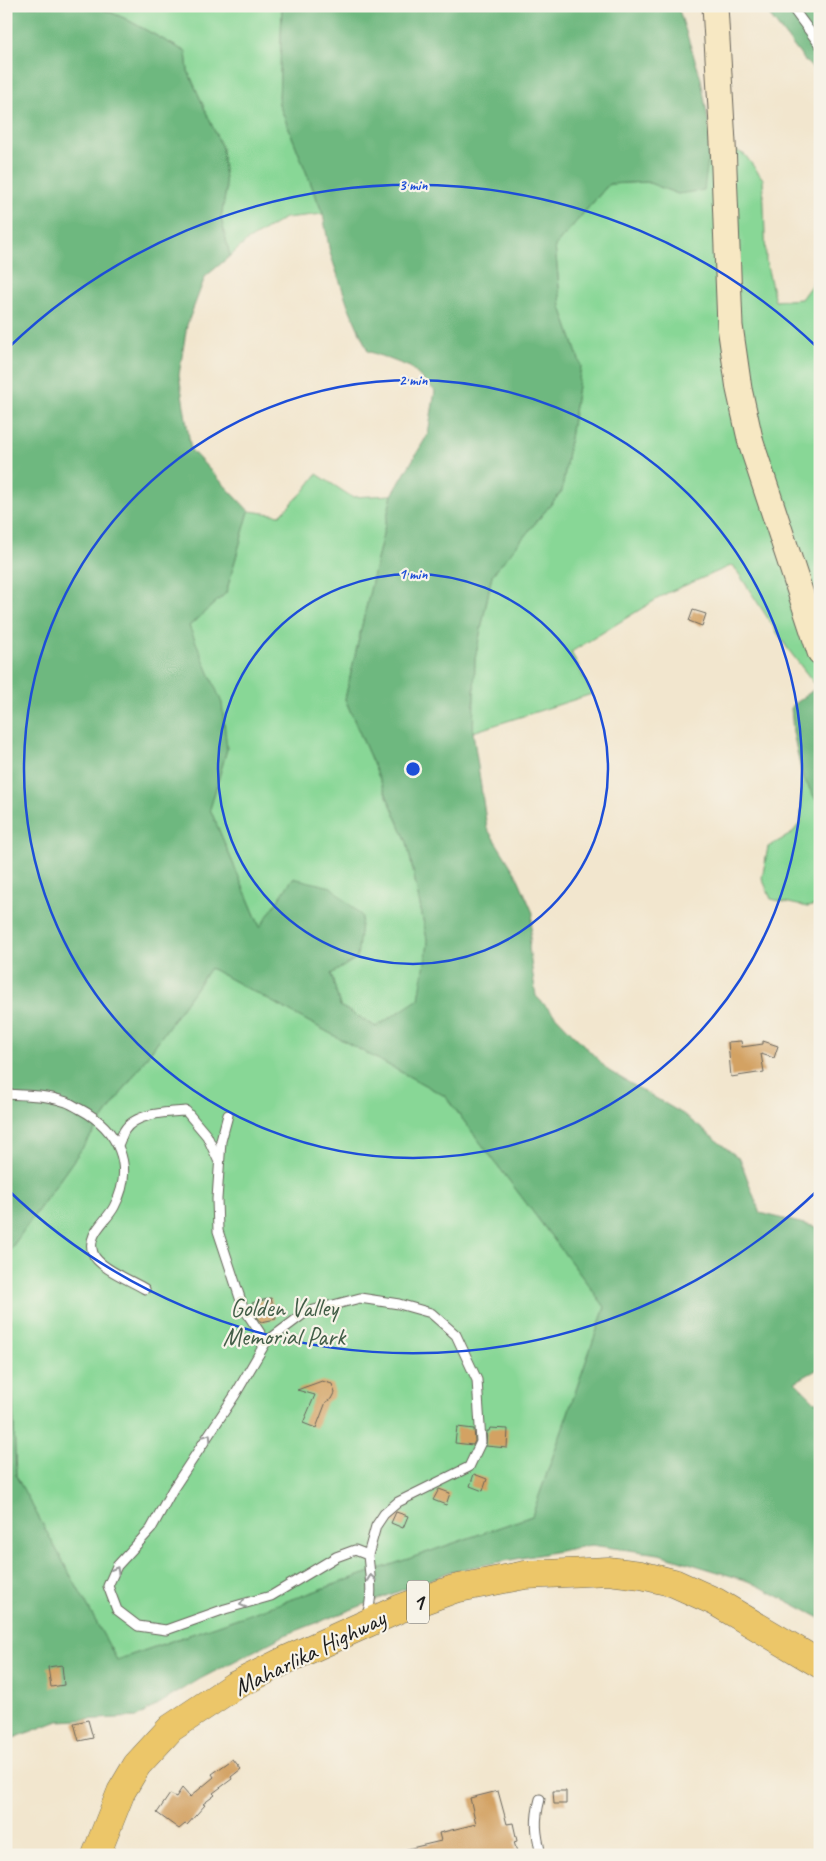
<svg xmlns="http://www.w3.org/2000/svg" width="826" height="1861" font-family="Caveat,sans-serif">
	<rect width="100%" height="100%" fill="#f7f3e8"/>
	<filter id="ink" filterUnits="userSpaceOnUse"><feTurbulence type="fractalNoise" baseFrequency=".02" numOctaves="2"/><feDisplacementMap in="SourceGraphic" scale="10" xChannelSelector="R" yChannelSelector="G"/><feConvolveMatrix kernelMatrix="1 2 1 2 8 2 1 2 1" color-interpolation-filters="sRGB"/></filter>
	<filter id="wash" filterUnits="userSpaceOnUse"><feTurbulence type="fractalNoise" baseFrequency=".0096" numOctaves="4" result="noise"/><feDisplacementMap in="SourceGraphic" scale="20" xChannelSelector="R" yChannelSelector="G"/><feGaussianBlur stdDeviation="1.12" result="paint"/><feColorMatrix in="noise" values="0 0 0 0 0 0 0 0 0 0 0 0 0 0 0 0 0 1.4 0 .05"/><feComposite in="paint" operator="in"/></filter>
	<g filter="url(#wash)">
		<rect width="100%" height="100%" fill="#f2e6ce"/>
		<!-- green -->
		<g fill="#88d796" stroke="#527a59">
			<path d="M 95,6 L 282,6 L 279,104 L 323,214 L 285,218 L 247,241 L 230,256 L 221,218 L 226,190 L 222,148 L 188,71 L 186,52 L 124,18 Z"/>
			<path d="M 711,137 L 745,155 L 763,179 L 766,261 L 775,301 L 801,299 L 820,273 L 820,691 L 788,649 L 733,565 L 667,593 L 571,652 L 592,694 L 473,732 L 475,659 L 492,575 L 562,491 L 581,366 L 561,307 L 555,246 L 609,184 L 647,182 L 678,194 Z"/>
			<path d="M 317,474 L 352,497 L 392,495 L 345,699 L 407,842 L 428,944 L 420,999 L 376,1027 L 340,1006 L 331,974 L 357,957 L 260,927 L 210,809 L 227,749 L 189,626 L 226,593 L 249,511 L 280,515 L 304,491 Z"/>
			<path d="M 802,775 L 820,807 L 820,905 L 807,907 L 771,899 L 762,878 L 768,847 L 791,834 L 801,822 Z"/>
			<path d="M 210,968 L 445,1096 L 605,1307 L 532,1516 L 117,1660 L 16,1476 L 7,1254 Z"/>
		</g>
		<!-- forest -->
		<g fill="#6eb87f" stroke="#456a4e" fill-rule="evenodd">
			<path d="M 6,6 L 95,6 L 124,18 L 186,52 L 188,71 L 222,148 L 226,190 L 221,218 L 230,256 L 205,277 L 187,325 L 179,375 L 191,450 L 249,511 L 226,593 L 189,626 L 222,703 L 227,749 L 210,809 L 260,927 L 293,878 L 331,887 L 362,916 L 357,958 L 331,974 L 340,1006 L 376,1027 L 419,999 L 428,944 L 407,842 L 345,699 L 392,495 L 428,434 L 435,391 L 410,367 L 368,351 L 349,308 L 330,253 L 323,214 L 279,104 L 282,6 L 675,6 L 680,13 L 701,79 L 711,137 L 704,190 L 678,194 L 647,182 L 609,184 L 555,246 L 561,307 L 581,366 L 562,491 L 492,575 L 475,659 L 473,732 L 487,828 L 517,876 L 533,913 L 529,948 L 536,996 L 609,1071 L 683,1114 L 740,1159 L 760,1213 L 820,1228 L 820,1368 L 795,1382 L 815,1402 L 820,1402 L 820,1618 L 751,1582 L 659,1554 L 591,1545 L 452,1571 L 285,1635 L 200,1679 L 137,1717 L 58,1721 L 6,1741 ZM 210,968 L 445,1096 L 605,1307 L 532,1516 L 117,1660 L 16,1476 L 7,1254 Z"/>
			<path d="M 762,6 L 820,6 L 820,75 L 806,62 Z"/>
			<path d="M 817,687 L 820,691 L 820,807 L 802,775 L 793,732 L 791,707 Z"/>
		</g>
		<g id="blocks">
			<!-- building -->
			<g fill="#d3a264">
				<path d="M 693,610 L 706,614 L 702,626 L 689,621 Z"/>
				<path d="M 741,1041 L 742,1047 L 763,1044 L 763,1041 L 778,1046 L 774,1058 L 761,1054 L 764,1072 L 731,1077 L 728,1042 Z"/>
				<path d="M 271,1298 L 276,1319 L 261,1322 L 255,1314 L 252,1303 Z"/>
				<path d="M 322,1381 L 332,1384 L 335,1393 L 332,1399 L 326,1402 L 316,1428 L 303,1423 L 315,1395 L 297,1390 Z"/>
				<path d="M 457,1427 L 474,1429 L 475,1441 L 473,1445 L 455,1443 Z"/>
				<path d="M 490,1428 L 508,1429 L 507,1448 L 486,1446 L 487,1431 L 489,1431 Z"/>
				<path d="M 474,1474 L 487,1479 L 483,1491 L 470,1486 Z"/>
				<path d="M 439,1489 L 450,1493 L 446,1505 L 433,1500 Z"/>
				<path d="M 396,1512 L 408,1516 L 403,1528 L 391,1523 Z"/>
				<path d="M 62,1665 L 64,1685 L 51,1687 L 48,1667 Z"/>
				<path d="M 88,1720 L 93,1738 L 79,1741 L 74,1723 Z"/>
				<path d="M 233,1759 L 241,1769 L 231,1777 L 232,1779 L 213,1793 L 215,1795 L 203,1804 L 205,1805 L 187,1825 L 185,1824 L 179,1829 L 157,1813 L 170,1794 L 176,1797 L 182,1788 L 190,1797 L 214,1777 L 212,1774 Z"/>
				<path d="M 498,1791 L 507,1824 L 513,1823 L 517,1841 L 514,1842 L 518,1855 L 404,1855 L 403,1850 L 441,1841 L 439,1833 L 476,1824 L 470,1798 Z"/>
				<path d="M 553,1791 L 566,1791 L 566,1804 L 554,1804 Z"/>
			</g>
		</g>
	</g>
	<g filter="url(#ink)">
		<use href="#blocks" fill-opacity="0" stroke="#67635a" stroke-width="1"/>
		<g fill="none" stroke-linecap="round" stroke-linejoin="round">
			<defs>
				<g id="service">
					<path d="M 791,6 L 820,45"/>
					<path d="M 6,1094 C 25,1095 45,1095 63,1101 C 69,1102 74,1106 80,1109 C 118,1129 136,1166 114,1207 C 106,1222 86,1234 93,1253 C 97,1267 132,1281 145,1289"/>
					<path d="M 228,1115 L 221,1141 L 217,1199 L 218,1231 L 243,1307 L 266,1342"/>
					<path d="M 118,1145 C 120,1141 122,1135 124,1131 C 135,1113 168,1112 186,1111 L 207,1136 L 219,1162"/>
					<path d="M 366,1618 C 374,1597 370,1577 368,1555 L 355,1550 L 336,1557 L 271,1596 L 225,1609 L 166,1630 L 138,1626 L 117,1610 L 108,1586 L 117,1566 L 151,1529 L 173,1489 L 235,1395 L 266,1342 L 306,1312 L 360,1298 L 399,1304 L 431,1313 L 456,1335 L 477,1380 L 481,1442 L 469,1467 L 398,1502 L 384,1514 L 376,1526 L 368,1555"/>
					<path d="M 540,1799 C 534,1821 536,1833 541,1855"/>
				</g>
				<path id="secondary" d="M 715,6 L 723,143 L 730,326 L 739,389 L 751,443 L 820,652"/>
				<path id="trunk" d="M 96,1855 L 121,1792 L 137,1765 L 171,1728 L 234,1686 L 288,1659 L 399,1609 L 454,1589 L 525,1575 L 608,1571 L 641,1575 L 674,1583 L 716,1602 L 820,1664"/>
			</defs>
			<!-- service casing -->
			<use href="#service" stroke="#67635a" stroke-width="11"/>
			<!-- secondary casing -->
			<use href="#secondary" stroke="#67635a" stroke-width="27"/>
			<!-- trunk casing -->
			<use href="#trunk" stroke="#67635a" stroke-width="29"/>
			<!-- path -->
			<path stroke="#67635a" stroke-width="3" stroke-dasharray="1 4" stroke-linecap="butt" d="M 6,1449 L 8,1450"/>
			<!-- service -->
			<use href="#service" stroke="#fff" stroke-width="9"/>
			<!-- secondary -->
			<use href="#secondary" stroke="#f7e8c3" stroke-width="25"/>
			<!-- trunk -->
			<use href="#trunk" stroke="#ecc669" stroke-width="28"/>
		</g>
		<!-- one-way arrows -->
		<defs><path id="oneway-chevron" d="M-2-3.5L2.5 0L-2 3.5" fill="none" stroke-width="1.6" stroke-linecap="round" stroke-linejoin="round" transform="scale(1.25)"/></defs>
		<g stroke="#999">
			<use href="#oneway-chevron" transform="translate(208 1437) rotate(-57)"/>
			<use href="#oneway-chevron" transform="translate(116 1570) rotate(-60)"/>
			<use href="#oneway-chevron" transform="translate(371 1578) rotate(-96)"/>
			<use href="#oneway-chevron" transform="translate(243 1604) rotate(163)"/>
		</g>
	</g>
	<!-- distance rings -->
	<g fill="none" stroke="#1d4ed8" stroke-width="2.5">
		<circle cx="413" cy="769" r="195"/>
		<circle cx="413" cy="769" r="389"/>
		<path d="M819 1189A584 584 0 0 1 7 1189M7 349A584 584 0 0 1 819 349"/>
	</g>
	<g text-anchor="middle" stroke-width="4.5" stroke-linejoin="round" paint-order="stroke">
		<!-- shield labels -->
		<rect fill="#f7f3e8" stroke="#5e5c59" stroke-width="1" x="407" y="1580.5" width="22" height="43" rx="4"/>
		<g font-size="24" font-weight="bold" fill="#1c1c1c">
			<text x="418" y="1610">1</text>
		</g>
		<!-- park labels -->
		<g font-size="25" fill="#425d47" stroke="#f7f3e8">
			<text x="284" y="1316">Golden Valley<tspan x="284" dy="29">Memorial Park</tspan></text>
		</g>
		<!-- street labels -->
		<g font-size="25" fill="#1c1c1c" stroke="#f7f3e8">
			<text transform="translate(309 1652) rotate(-26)" y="9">Maharlika Highway</text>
		</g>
	</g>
	<circle cx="413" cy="769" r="8" fill="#1d4ed8" stroke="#f7f3e8" stroke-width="2.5"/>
	<g font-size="15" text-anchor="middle" font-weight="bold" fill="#1d4ed8" stroke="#f7f3e8" stroke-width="4.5" stroke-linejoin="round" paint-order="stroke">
		<text x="413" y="190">3 min</text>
		<text x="413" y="385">2 min</text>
		<text x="413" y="579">1 min</text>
	</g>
	<!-- margin -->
	<rect width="826" height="1861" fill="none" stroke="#f7f3e8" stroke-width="25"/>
</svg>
